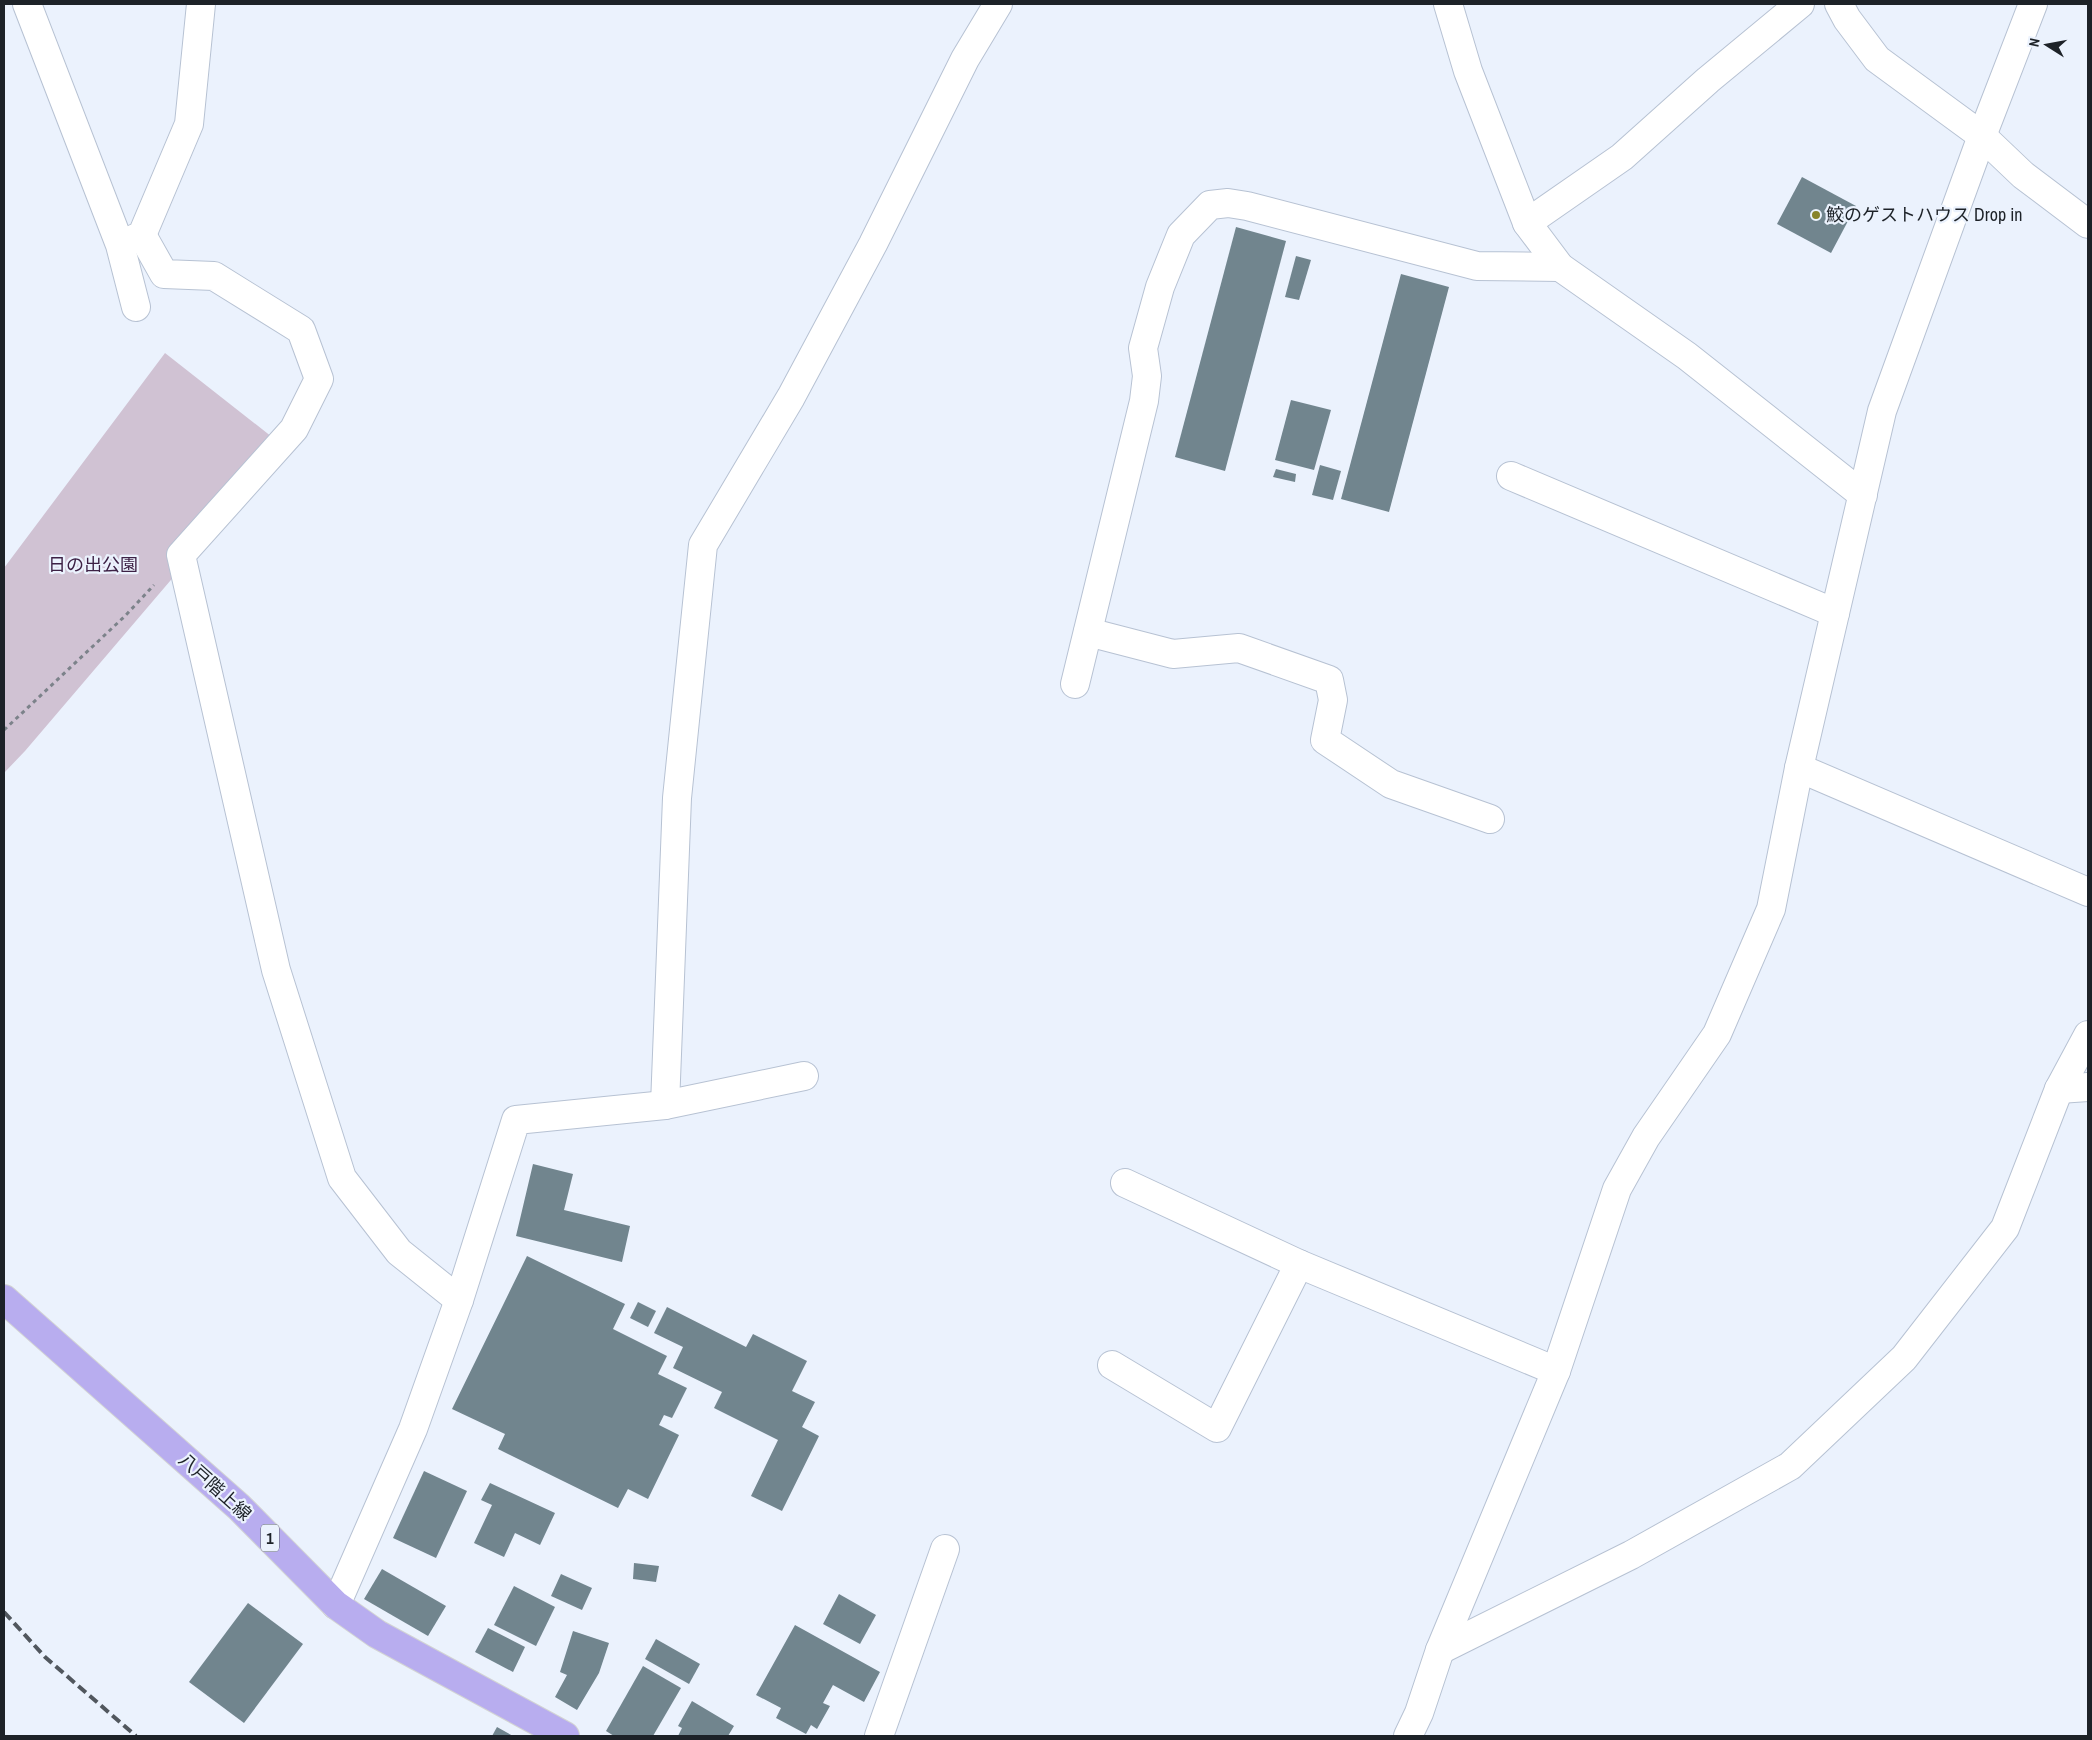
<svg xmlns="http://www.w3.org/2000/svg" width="2092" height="1740" font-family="'Archivo Narrow','Noto Sans JP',sans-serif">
	<rect width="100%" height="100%" fill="#ebf2fd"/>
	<!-- green -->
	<path fill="#d0c2d3" d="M 165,353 L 272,437 L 168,557 L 176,574 L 25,751 L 4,773 L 4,568 Z"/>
	<!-- building -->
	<g fill="#71858e">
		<path d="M 1802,177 L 1856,206 L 1831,253 L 1777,224 Z"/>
		<path d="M 1236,227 L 1286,241 L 1225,471 L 1175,457 Z"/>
		<path d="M 1296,256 L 1311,260 L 1299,300 L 1285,297 Z"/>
		<path d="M 1401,274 L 1449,287 L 1389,512 L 1341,499 Z"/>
		<path d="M 1291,400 L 1331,410 L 1314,470 L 1275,460 Z"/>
		<path d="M 1320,465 L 1341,471 L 1333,500 L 1312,495 Z"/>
		<path d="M 1276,469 L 1296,474 L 1295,482 L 1273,477 Z"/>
		<path d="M 533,1164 L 573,1174 L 564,1210 L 630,1226 L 622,1262 L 516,1236 Z"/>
		<path d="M 527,1256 L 625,1304 L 613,1329 L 667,1356 L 658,1374 L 687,1388 L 672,1418 L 664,1415 L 659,1425 L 679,1435 L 648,1499 L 628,1489 L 618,1508 L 498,1449 L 505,1434 L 452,1409 Z"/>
		<path d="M 638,1302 L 656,1311 L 648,1327 L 630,1318 Z"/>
		<path d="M 667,1307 L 746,1347 L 753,1334 L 807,1361 L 792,1391 L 815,1402 L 802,1427 L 819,1436 L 782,1511 L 751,1496 L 778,1440 L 714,1408 L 722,1392 L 673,1368 L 683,1347 L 654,1333 Z"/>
		<path d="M 424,1471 L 467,1491 L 436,1558 L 393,1538 Z"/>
		<path d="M 490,1483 L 555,1513 L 540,1545 L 515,1533 L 504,1557 L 474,1543 L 492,1505 L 481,1500 Z"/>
		<path d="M 634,1563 L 659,1566 L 656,1582 L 633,1579 Z"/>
		<path d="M 382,1569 L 446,1606 L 428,1636 L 364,1599 Z"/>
		<path d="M 561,1574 L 592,1588 L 582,1610 L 551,1596 Z"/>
		<path d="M 514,1586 L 555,1607 L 536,1646 L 494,1625 Z"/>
		<path d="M 839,1594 L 876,1615 L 860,1644 L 823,1624 Z"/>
		<path d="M 248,1603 L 303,1644 L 244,1723 L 189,1682 Z"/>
		<path d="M 795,1625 L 880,1672 L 864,1702 L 833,1685 L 823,1703 L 830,1706 L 817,1729 L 811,1725 L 806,1734 L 776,1718 L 781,1708 L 756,1695 Z"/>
		<path d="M 488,1628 L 525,1647 L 513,1672 L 475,1652 Z"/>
		<path d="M 573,1631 L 609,1643 L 599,1673 L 577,1710 L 555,1697 L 567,1675 L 560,1672 Z"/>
		<path d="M 656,1639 L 700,1664 L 689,1684 L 645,1659 Z"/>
		<path d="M 643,1666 L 681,1688 L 653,1736 L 614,1736 L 606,1731 Z"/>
		<path d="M 692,1701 L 734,1726 L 728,1736 L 678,1736 L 682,1728 L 678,1726 Z"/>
		<path d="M 497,1727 L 513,1736 L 492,1736 Z"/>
	</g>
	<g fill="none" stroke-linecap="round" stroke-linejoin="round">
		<defs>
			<g id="minor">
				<path d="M 27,4 L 120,245 L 136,307"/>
				<path d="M 1448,4 L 1468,71 L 1527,223 L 1560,267 L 1687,356 L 1863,495"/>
				<path d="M 1839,4 L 1847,19 L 1877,59 L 1982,136 L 2023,175 L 2088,224"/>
				<path d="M 1527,223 L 1622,157 L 1708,80 L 1800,4"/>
				<path d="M 142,235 L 164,274 L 214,276 L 301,330 L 319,379 L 294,429 L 181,555 L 276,970 L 342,1178 L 399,1252 L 459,1300"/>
				<path d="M 127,242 L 142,235 L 189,124 L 201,4"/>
				<path d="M 1511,476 L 1835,613"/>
				<path d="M 1088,632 L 1173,654 L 1239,648 L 1329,680 L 1333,700 L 1325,740 L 1391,784 L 1490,819"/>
				<path d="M 1075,684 L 1144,401 L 1147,376 L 1143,348 L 1160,287 L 1181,235 L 1210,205 L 1228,203 L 1247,206 L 1477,266 L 1560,267"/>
				<path d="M 1799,768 L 2088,892"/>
				<path d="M 2059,1089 L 2088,1087"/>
				<path d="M 665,1105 L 677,798 L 703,545 L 791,397 L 873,244 L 965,59 L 998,4"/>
				<path d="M 1125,1183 L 1299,1264 L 1556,1371"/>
				<path d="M 1112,1365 L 1217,1428 L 1299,1264"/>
				<path d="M 336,1605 L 413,1429 L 459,1300 L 516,1120 L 665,1105 L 804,1076"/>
				<path d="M 1440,1650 L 1631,1555 L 1790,1466 L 1904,1358 L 2005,1228 L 2059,1089 L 2088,1035"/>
				<path d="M 879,1736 L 945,1549"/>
				<path d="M 1408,1736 L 1419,1713 L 1440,1650 L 1556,1371 L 1617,1189 L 1646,1137 L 1717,1034 L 1771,909 L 1799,768 L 1882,411 L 1982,136 L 2033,4"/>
			</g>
			<path id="major" d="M 4,1299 L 239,1507 L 336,1605 L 377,1634 L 565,1736"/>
		</defs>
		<!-- minor casing -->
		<use href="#minor" stroke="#b7c2d3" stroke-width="30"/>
		<!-- major casing -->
		<use href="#major" stroke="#d2d3d4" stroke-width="30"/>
		<!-- path -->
		<path stroke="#7c828a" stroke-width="3" stroke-dasharray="4 4" stroke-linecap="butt" d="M 4,730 L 125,616 L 154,585"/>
		<!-- minor -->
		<use href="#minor" stroke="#fff" stroke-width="28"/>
		<!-- major -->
		<use href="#major" stroke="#b8adef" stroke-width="28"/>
		<!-- rail -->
		<path stroke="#51575e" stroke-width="4" stroke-dasharray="10 5" stroke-linecap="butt" d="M 4,1612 L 45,1657 L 136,1736"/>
	</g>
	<!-- markers -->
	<circle fill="#87832b" stroke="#ebf2fd" stroke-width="2" cx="1816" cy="215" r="5"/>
	<g text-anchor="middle" stroke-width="4.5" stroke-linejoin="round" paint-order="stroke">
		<!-- shield labels -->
		<rect fill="#ebf2fd" stroke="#5b6068" stroke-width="1" x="261" y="1524.5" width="18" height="27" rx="4"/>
		<g font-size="16" font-weight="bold" fill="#1d2228">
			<text x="270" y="1544">1</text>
		</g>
		<!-- poi labels -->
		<g font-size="18" fill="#1d2228" stroke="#ebf2fd" text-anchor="start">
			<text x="1826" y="221">鮫のゲストハウス Drop in</text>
		</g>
		<!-- park labels -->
		<g font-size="18" fill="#3d2145" stroke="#ebf2fd">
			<text x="93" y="571">日の出公園</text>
		</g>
		<!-- street labels -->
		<g font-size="18" fill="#1d2228" stroke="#ebf2fd">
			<text transform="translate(215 1487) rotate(42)" y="6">八戸階上線</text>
		</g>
	</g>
	<!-- border -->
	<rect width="2092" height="1740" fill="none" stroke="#1d2228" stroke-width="10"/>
	<!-- north arrow -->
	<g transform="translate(2047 45) rotate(281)" stroke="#ebf2fd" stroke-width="4" paint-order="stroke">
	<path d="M0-4L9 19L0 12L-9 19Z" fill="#1d2228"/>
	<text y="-8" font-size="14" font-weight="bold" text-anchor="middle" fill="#1d2228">N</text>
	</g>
</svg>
